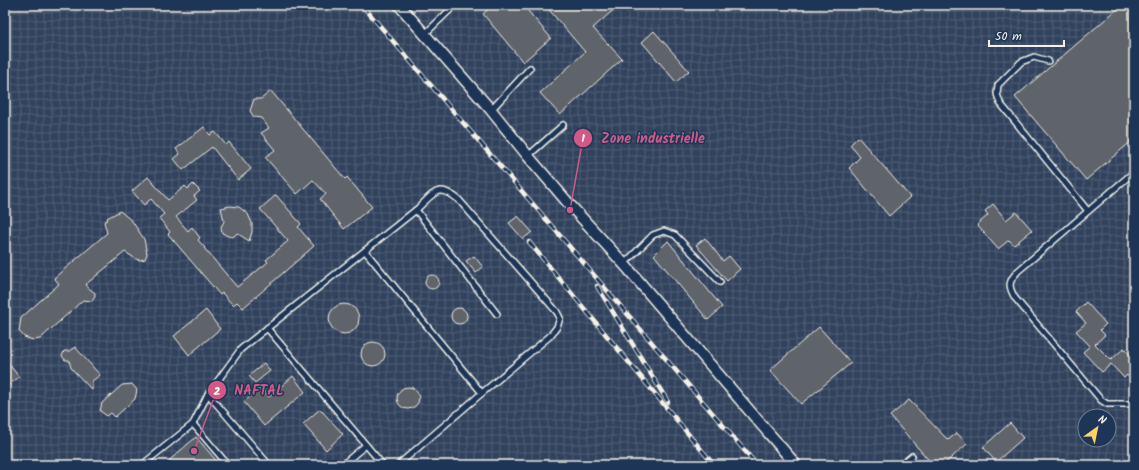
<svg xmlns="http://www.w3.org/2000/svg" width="1139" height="470" font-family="Kalam,sans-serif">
	<defs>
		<pattern id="industrial-grid" width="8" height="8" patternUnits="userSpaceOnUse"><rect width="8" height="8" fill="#30435d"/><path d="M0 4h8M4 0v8" fill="none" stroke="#4f5f74"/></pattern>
	</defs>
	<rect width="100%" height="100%" fill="#1d3557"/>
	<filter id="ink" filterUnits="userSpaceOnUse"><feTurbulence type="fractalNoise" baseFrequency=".025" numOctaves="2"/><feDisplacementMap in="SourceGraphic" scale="8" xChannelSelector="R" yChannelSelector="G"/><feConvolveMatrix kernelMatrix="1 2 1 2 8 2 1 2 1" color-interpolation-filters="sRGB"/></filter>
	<g filter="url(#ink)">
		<!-- industrial -->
		<path fill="url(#industrial-grid)" fill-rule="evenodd" d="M 5,5 L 1134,5 L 1134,465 L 5,465 ZM 1085,416 L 1109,416 L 1109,440 L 1085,440 Z"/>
		<!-- building -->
		<g fill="#5e636a" stroke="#f4f1e8">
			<path d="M 493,5 L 523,5 L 551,38 L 523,62 L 483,14 Z"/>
			<path d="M 545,5 L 619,5 L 593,28 L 622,59 L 560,115 L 540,93 L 585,52 Z"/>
			<path d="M 1122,5 L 1134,5 L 1134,139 L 1086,180 L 1015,97 Z"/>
			<path d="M 654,31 L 689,71 L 676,82 L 642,42 Z"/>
			<path d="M 271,91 L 345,179 L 347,177 L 372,207 L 344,229 L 320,199 L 326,194 L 313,180 L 297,194 L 265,157 L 275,150 L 261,133 L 269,128 L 261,118 L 254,117 L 250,111 L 254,99 L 261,99 Z"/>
			<path d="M 204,127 L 210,135 L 215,132 L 226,145 L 229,142 L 251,169 L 238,180 L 212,147 L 183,170 L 174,159 L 180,154 L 176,149 Z"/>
			<path d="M 858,137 L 910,197 L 889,216 L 849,168 L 860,157 L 850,145 Z"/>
			<path d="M 148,177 L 168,200 L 185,186 L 188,189 L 193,184 L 200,191 L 194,196 L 197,200 L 176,217 L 188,231 L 192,227 L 200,238 L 198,240 L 205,248 L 204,248 L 237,287 L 268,262 L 266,260 L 288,241 L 260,209 L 276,195 L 301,224 L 298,227 L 314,246 L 243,308 L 237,302 L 233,305 L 222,293 L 220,295 L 168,234 L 170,232 L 159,218 L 164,214 L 151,199 L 144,205 L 132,191 Z"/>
			<path d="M 993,204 L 1006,220 L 1016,212 L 1032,230 L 1014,245 L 1009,240 L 998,249 L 977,225 L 988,215 L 985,211 Z"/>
			<path d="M 230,206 L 239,207 L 248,214 L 252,223 L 252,232 L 249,241 L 237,233 L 233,237 L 228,236 L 222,233 L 221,227 L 224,221 L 221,208 Z"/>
			<path d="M 120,211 L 132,221 L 144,239 L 147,254 L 145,259 L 140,260 L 136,259 L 125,252 L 85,285 L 95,293 L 95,297 L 92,301 L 83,300 L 40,339 L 33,340 L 24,337 L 19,331 L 21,318 L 59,284 L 54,278 L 107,233 L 104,222 L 108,219 L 107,218 Z"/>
			<path d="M 518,216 L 532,232 L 523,239 L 509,223 Z"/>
			<path d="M 705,238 L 723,261 L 729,256 L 740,269 L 727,281 L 696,245 Z"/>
			<path d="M 668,241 L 722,307 L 708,320 L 654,255 Z"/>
			<path d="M 474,256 L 483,267 L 476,273 L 466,261 Z"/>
			<circle cx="432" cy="282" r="7"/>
			<path d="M 1086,302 L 1106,324 L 1100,330 L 1105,335 L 1095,344 L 1111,360 L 1124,348 L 1134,359 L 1134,384 L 1127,375 L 1124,378 L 1111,364 L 1102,372 L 1083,352 L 1090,346 L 1076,331 L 1086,323 L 1076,312 Z"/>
			<circle cx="344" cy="319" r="15"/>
			<circle cx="459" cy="316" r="8"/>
			<path d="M 206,310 L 220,329 L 189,355 L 174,336 Z"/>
			<path d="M 819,327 L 851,363 L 801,404 L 770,370 Z"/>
			<circle cx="373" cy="354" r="12"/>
			<path d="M 75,347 L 100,375 L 92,381 L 92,390 L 71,368 L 69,360 L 65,360 L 62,356 L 64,351 L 69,351 Z"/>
			<path d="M 5,359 L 19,377 L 5,388 Z"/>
			<path d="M 264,363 L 270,371 L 255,383 L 249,376 Z"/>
			<path d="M 293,376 L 305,392 L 264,426 L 244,402 L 261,387 L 269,397 Z"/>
			<path d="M 132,384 L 137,390 L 135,399 L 115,417 L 111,413 L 107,416 L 100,411 L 102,403 L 122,385 Z"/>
			<circle cx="408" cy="398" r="11"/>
			<path d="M 909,400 L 948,440 L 957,433 L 967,444 L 943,465 L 933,465 L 890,416 Z"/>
			<path d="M 320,409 L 343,434 L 326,450 L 303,424 Z"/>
			<path d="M 1010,423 L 1023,438 L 996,462 L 983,447 Z"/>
			<path d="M 196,437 L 220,465 L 164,465 Z"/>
		</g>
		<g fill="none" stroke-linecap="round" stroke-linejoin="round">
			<defs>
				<g id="lane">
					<path d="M 424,35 L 455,5"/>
					<path d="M 1048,61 L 1034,57 L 1021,62 L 998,85 L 997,94 L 1000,103 L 1088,211"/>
					<path d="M 491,110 L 530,68"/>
					<path d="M 528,156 L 563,125"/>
					<path d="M 1134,172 L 1018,271 C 1008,282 1008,286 1015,298 L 1101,400 L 1107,404 L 1134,404"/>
					<path d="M 416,210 L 497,314"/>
					<path d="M 365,251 L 482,393"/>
					<path d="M 624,264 L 653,235 L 664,231 L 675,235 L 720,282"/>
					<path d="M 267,328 L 383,465"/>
					<path d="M 193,424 L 228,465"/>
					<path d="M 142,465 L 193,424 L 208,394"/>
					<path d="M 269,465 L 208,394 L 241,349 L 416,210 C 434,194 437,182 459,200 L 557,312 L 560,318 L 557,327 L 550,336 L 482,393 L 398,465"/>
					<path d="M 342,465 L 366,445"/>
					<path d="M 901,465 L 912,456"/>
				</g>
				<path id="street" d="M 399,5 L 491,110 L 528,156 L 569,204 L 624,264 L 796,465"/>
			</defs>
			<!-- lane casing -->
			<use href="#lane" stroke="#f4f1e8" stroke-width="8"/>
			<!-- street casing -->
			<use href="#street" stroke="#f4f1e8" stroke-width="13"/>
			<!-- lane -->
			<use href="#lane" stroke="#1d3557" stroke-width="5"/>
			<!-- street -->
			<use href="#street" stroke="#1d3557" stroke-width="10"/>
			<defs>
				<g id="rail">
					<path d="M 362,5 L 757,465"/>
					<path d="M 529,242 L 714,465"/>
					<path d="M 597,286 L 668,402"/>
				</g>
			</defs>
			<!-- rail casing -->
			<use href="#rail" stroke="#f4f1e8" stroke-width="4.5"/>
			<!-- rail -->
			<use href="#rail" stroke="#1d3557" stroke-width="3" stroke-dasharray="9" stroke-linecap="butt"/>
		</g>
	</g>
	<!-- callouts -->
	<path fill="none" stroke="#d15985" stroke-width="1.5" d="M570 210L583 138M194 451L217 390"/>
	<g fill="#d15985" stroke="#1d3557" stroke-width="1.5">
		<circle cx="570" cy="210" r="4"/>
		<circle cx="194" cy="451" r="4"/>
		<circle cx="583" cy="138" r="10"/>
		<circle cx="217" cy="390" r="10"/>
	</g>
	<g font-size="12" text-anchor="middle" font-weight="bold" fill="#fff">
		<text x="583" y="142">1</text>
		<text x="217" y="395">2</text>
	</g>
	<g font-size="14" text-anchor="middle" font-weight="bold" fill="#d15985" stroke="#1d3557" stroke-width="3" stroke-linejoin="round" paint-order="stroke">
		<text x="653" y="143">Zone industrielle</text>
		<text x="259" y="395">NAFTAL</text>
	</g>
	<!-- margin -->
	<rect width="1139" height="470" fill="none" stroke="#1d3557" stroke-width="20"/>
	<rect x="10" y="10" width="1119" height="450" fill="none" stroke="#f4f1e8" stroke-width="1.5" filter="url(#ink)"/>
	<!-- north arrow -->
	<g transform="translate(1097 428) rotate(33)"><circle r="19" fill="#1d3557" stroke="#738091"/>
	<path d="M0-3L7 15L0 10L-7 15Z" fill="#ffd166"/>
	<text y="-6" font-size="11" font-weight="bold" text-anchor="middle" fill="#f4f1e8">N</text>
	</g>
	<!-- scale -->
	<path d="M989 40v6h75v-6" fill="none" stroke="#f4f1e8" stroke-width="2"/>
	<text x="995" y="40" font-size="12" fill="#f4f1e8" stroke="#1d3557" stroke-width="3" paint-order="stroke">50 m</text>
</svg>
